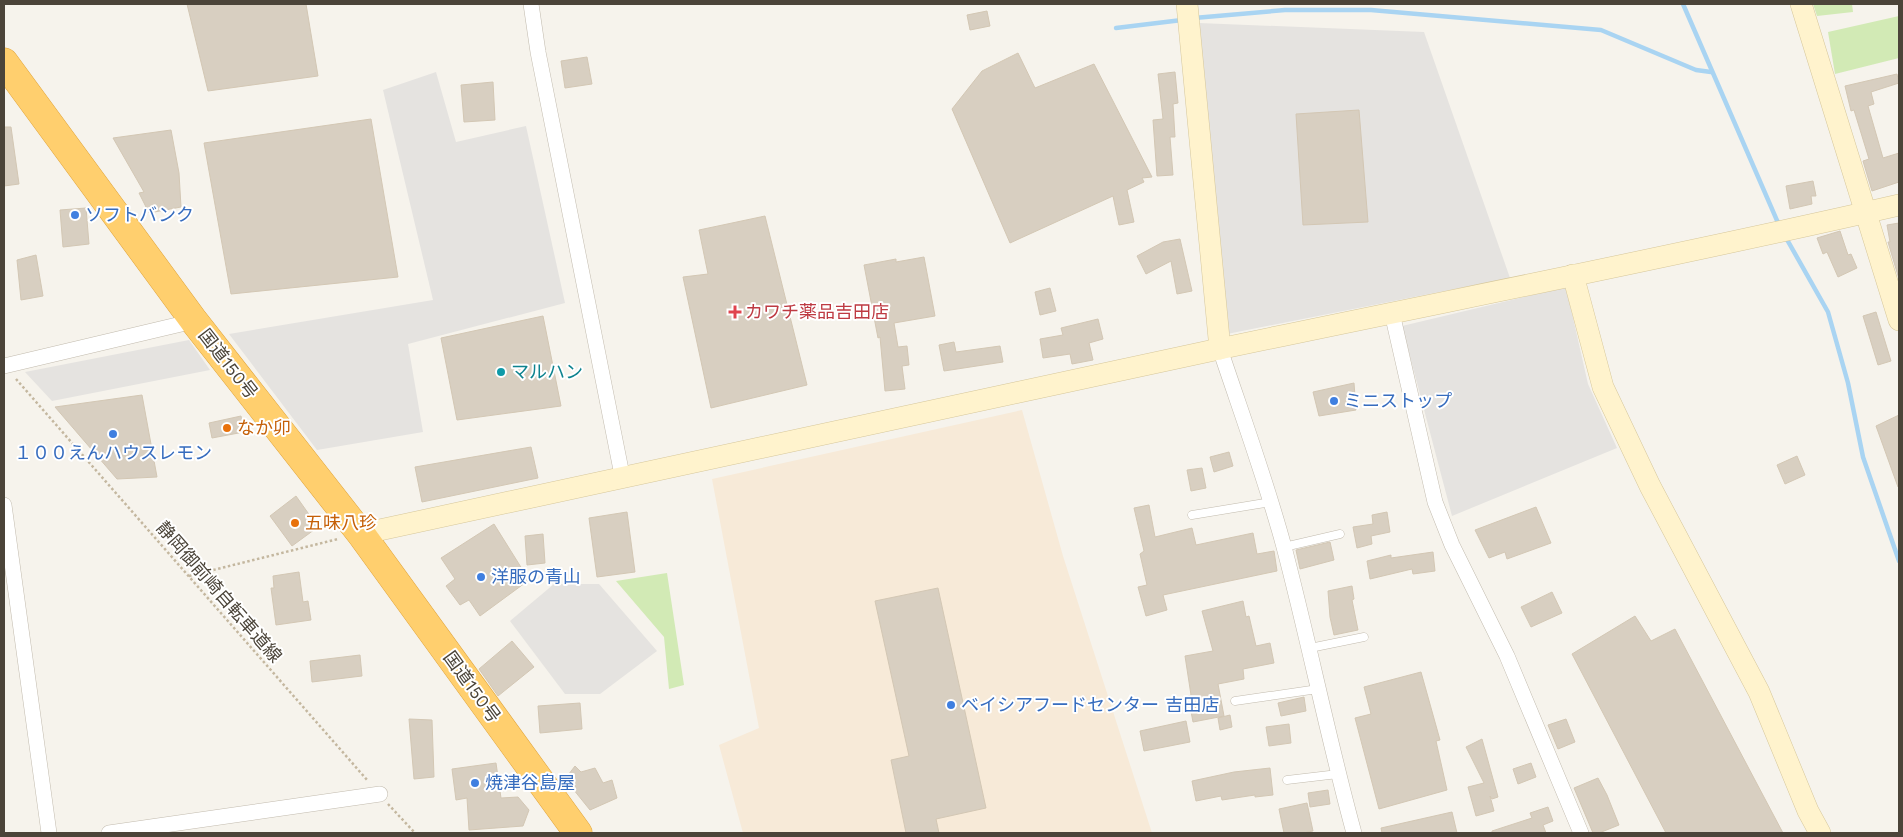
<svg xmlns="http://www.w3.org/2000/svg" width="1903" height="837" font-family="'Work Sans','Noto Sans JP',sans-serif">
	<rect width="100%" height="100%" fill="#f6f3ec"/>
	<!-- commercial -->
	<path fill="#f7ead8" d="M 1022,410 L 1063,556 L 1152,833 L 743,833 L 719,745 L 759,728 L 712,479 Z"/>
	<!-- green -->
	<g fill="#d2eab5">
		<path d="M 1813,4 L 1852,4 L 1853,12 L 1817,16 Z"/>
		<path d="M 1899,16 L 1899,58 L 1835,74 L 1828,32 Z"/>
		<path d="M 667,573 L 684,685 L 669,689 L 664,637 L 616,581 Z"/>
	</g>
	<!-- parking -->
	<g fill="#e5e3e0">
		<path d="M 1199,23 L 1424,32 L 1510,278 L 1227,334 Z"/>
		<path d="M 436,72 L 456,142 L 526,126 L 565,303 L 408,344 L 423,432 L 317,450 L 229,334 L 433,300 L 383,90 Z"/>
		<path d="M 1566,287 L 1588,384 L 1617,448 L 1452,516 L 1402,326 Z"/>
		<path d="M 189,340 L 210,370 L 52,401 L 25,372 Z"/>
		<path d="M 554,584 L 599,584 L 657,651 L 600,694 L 565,694 L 510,621 Z"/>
	</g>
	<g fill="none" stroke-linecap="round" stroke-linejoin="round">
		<!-- stream -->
		<g stroke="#a9d4f2" stroke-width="4.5">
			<path d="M 1683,4 L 1779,225"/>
			<path d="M 1194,18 L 1285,10 L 1371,10 L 1601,30 L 1696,70 L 1711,72"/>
			<path d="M 1116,28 L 1182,20"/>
			<path d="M 1785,236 L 1828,312 L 1848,383 L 1863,457 L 1899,561"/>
		</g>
	</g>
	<!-- building -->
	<g fill="#d8cfc1" stroke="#d3c7b4">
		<path d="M 187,4 L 306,4 L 318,76 L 208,91 Z"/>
		<path d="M 987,11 L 990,26 L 970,30 L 967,15 Z"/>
		<path d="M 1018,53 L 1035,88 L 1094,64 L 1152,177 L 1142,178 L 1144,182 L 1127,190 L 1134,222 L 1119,225 L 1113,196 L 1010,243 L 952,109 L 982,71 Z"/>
		<path d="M 587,57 L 592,84 L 565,88 L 561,61 Z"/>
		<path d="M 1175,72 L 1178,103 L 1173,104 L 1175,137 L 1170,137 L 1173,175 L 1157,176 L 1153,120 L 1163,119 L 1158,74 Z"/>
		<path d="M 1897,74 L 1899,83 L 1871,92 L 1874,104 L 1868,106 L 1883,158 L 1899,153 L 1899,182 L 1872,191 L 1863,161 L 1869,159 L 1854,110 L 1851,111 L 1845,86 Z"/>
		<path d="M 493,82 L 495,120 L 464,122 L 461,85 Z"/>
		<path d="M 1359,110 L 1368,222 L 1303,225 L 1296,114 Z"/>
		<path d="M 371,119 L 398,277 L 231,294 L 204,143 Z"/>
		<path d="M 4,127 L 11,127 L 19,184 L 4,186 Z"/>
		<path d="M 171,130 L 179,173 L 181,207 L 149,213 L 139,193 L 144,192 L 113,138 Z"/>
		<path d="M 1813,181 L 1816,196 L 1811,196 L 1812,204 L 1790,209 L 1786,186 Z"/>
		<path d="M 86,208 L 89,244 L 63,247 L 60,210 Z"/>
		<path d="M 765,216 L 807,385 L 711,408 L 683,277 L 708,274 L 699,230 Z"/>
		<path d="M 1899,223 L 1899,279 L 1888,242 L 1890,242 L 1887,225 Z"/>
		<path d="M 1840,231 L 1848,255 L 1851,254 L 1857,268 L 1838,277 L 1827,252 L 1823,254 L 1817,238 Z"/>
		<path d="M 1180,239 L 1192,291 L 1177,294 L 1171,261 L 1146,274 L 1137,256 L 1163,242 Z"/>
		<path d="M 36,255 L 43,296 L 21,300 L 17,260 Z"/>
		<path d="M 924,257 L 935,316 L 894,323 L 898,347 L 907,346 L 909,365 L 902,366 L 905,389 L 885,391 L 880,337 L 878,338 L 864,265 L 896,259 L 896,262 Z"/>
		<path d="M 1050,288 L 1056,311 L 1040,315 L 1035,292 Z"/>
		<path d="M 1876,312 L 1891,361 L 1878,365 L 1863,316 Z"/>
		<path d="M 543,316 L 561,406 L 457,420 L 441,338 Z"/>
		<path d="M 1098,319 L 1103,339 L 1089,343 L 1093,360 L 1072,364 L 1070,354 L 1043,358 L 1040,339 L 1063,335 L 1061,328 Z"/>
		<path d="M 954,342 L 956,352 L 1000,346 L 1003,362 L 944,371 L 939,345 Z"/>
		<path d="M 1354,383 L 1356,410 L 1319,416 L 1313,392 Z"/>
		<path d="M 142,395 L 157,477 L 117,479 L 55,407 Z"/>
		<path d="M 1899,415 L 1899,487 L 1898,487 L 1876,426 Z"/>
		<path d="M 241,416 L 244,432 L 212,438 L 209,423 Z"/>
		<path d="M 531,447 L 538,478 L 422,502 L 415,467 Z"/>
		<path d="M 1229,452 L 1233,466 L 1214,472 L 1210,457 Z"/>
		<path d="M 1797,456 L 1805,475 L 1785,484 L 1777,465 Z"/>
		<path d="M 1202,468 L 1206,488 L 1191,491 L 1187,470 Z"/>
		<path d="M 296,496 L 318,527 L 292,546 L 270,516 Z"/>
		<path d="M 1149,505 L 1155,537 L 1192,528 L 1196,545 L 1253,533 L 1257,554 L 1274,551 L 1277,571 L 1163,595 L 1167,610 L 1146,616 L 1138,587 L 1147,585 L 1140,554 L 1144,551 L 1134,508 Z"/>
		<path d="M 1536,507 L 1551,543 L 1507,559 L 1505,552 L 1489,558 L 1475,530 Z"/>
		<path d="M 627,512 L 635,572 L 597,577 L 589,518 Z"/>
		<path d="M 1387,512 L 1390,532 L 1371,536 L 1372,544 L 1357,548 L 1353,527 L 1373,524 L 1372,515 Z"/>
		<path d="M 494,524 L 529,580 L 480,616 L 469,600 L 460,605 L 446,586 L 455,579 L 441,558 Z"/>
		<path d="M 543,534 L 545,563 L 527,565 L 525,536 Z"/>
		<path d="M 1330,542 L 1334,560 L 1300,569 L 1296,550 Z"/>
		<path d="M 1433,552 L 1435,571 L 1413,574 L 1412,569 L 1370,579 L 1367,561 L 1391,555 L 1391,558 Z"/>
		<path d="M 299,572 L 303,602 L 308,601 L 311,620 L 276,625 L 271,588 L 274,588 L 273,576 Z"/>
		<path d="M 1352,586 L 1354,599 L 1352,600 L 1358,630 L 1334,635 L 1330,617 L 1328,591 Z"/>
		<path d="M 938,588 L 986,808 L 936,819 L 939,833 L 906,833 L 891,760 L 909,756 L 875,601 Z"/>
		<path d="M 1552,592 L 1562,613 L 1531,627 L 1521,607 Z"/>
		<path d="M 1243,601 L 1246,617 L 1249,616 L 1256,646 L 1270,643 L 1274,663 L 1243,669 L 1244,679 L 1218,684 L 1224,716 L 1193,722 L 1188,696 L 1191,695 L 1185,656 L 1213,651 L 1202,611 Z"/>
		<path d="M 1635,616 L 1651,641 L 1675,629 L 1783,833 L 1666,833 L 1572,654 Z"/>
		<path d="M 512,641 L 534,667 L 498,696 L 479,669 Z"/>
		<path d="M 360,655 L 362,676 L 312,682 L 310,661 Z"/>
		<path d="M 1421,672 L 1440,740 L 1436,741 L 1447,790 L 1379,809 L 1355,718 L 1371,714 L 1364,687 Z"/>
		<path d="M 1304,697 L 1306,711 L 1281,716 L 1278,703 Z"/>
		<path d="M 580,703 L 582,729 L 540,733 L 538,706 Z"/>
		<path d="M 1230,715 L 1232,727 L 1220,730 L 1218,718 Z"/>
		<path d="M 409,719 L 432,720 L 434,777 L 414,779 Z"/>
		<path d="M 1566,719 L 1575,742 L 1558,749 L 1548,725 Z"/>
		<path d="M 1186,721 L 1190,742 L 1144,751 L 1140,731 Z"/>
		<path d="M 1289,724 L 1291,743 L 1269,746 L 1266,727 Z"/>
		<path d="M 1482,739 L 1498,797 L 1492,799 L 1490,796 L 1494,811 L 1476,816 L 1468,787 L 1484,783 L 1466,747 Z"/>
		<path d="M 496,763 L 501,798 L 518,797 L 529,810 L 523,826 L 469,830 L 467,798 L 456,800 L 452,769 Z"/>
		<path d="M 1531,763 L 1536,777 L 1518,784 L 1513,769 Z"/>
		<path d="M 575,766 L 581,772 L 595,768 L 603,783 L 612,780 L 617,798 L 590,810 L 565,779 Z"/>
		<path d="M 1270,768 L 1273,795 L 1255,797 L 1255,795 L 1222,800 L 1221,796 L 1196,801 L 1192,781 L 1234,772 Z"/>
		<path d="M 1598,778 L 1607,795 L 1619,825 L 1599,833 L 1593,833 L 1574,788 Z"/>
		<path d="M 1328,790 L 1330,804 L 1310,807 L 1308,793 Z"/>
		<path d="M 1307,803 L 1313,831 L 1303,833 L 1284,833 L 1279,809 Z"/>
		<path d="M 1548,807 L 1553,821 L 1543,825 L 1546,833 L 1492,833 L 1492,831 L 1532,818 L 1530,813 Z"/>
		<path d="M 1452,812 L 1457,833 L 1382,833 L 1381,828 Z"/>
	</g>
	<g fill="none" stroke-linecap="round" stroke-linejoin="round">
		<defs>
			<g id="lane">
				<path d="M 1192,515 L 1271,502"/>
				<path d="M 1284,547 L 1340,534"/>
				<path d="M 1310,648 L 1364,637"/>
				<path d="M 1235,701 L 1318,689"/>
				<path d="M 1287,780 L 1338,774"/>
			</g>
			<g id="street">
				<path d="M 531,4 L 538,52 L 623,480"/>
				<path d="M 1392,313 L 1435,502 L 1452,545 L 1507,656 L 1581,833"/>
				<path d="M 1220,349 C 1242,415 1266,480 1284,547 C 1309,642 1328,738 1354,833"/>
				<path d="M 4,366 L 194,321"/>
				<path d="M 4,505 L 49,833"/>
				<path d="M 109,833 L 380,794"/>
			</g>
			<g id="secondary">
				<path d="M 1187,4 L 1220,349"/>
				<path d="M 1801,4 L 1899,320"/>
				<path d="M 1573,275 L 1603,387 L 1650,486 L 1759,692 L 1808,811 L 1820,833"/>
				<path d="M 361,534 C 648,474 933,410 1219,349 C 1446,301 1673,257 1899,205"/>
			</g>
			<path id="highway" d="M 4,62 L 194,321 L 361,534 L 578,833"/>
		</defs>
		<!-- lane casing -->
		<use href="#lane" stroke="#c2bbae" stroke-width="9"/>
		<!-- street casing -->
		<use href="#street" stroke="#c2bbae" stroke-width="16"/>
		<!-- secondary casing -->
		<use href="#secondary" stroke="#d6c79b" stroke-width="22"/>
		<!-- highway casing -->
		<use href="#highway" stroke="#e0a43c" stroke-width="29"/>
		<!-- path -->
		<g stroke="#c4b79f" stroke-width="2.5" stroke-dasharray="2.5 2.5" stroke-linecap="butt">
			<path d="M 16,379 L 368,781"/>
			<path d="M 189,576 L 338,539"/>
			<path d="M 388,804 L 415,833"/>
		</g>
		<!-- lane -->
		<use href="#lane" stroke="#fff" stroke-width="8"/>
		<!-- street -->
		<use href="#street" stroke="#fff" stroke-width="15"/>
		<!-- secondary -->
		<use href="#secondary" stroke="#fff3cd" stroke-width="21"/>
		<!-- highway -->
		<use href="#highway" stroke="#ffcf6e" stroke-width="28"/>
	</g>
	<!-- markers -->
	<g fill="#3f7fe0" stroke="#fff" stroke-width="2">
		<circle cx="75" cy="215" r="5"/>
		<circle cx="1334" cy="401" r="5"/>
		<circle cx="113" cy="434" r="5"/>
		<circle cx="481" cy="577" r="5"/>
		<circle cx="951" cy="705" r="5"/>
		<circle cx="475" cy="783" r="5"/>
	</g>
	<path fill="#e0444e" stroke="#fff" stroke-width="2" d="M732.5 304.5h5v5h5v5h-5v5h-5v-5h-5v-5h5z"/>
	<circle fill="#0f9aa8" stroke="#fff" stroke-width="2" cx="501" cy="372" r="5"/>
	<g fill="#e8710a" stroke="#fff" stroke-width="2">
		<circle cx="227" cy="428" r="5"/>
		<circle cx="295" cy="523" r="5"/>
	</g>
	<g text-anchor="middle" stroke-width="4" stroke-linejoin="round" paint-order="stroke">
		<!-- shop labels -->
		<g font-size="18" fill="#366cbe" stroke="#fff" text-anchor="start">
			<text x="85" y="221">ソフトバンク</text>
			<text x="1344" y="407">ミニストップ</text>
			<text x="113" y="459" text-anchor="middle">１００えんハウスレモン</text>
			<text x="491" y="583">洋服の青山</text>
			<text x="961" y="711">ベイシアフードセンター 吉田店</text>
			<text x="485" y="789">焼津谷島屋</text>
		</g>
		<!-- health labels -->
		<g font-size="18" fill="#be3a42" stroke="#fff" text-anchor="start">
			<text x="745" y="318">カワチ薬品吉田店</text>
		</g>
		<!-- street labels -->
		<g font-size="18" fill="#4b4439" stroke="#fff">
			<text transform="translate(228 364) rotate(52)" y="6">国道150号</text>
			<text transform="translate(219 592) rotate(49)" y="6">静岡御前崎自転車道線</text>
			<text transform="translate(472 687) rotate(54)" y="6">国道150号</text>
		</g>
		<!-- culture labels -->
		<g font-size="18" fill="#0d838f" stroke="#fff" text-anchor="start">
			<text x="511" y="378">マルハン</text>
		</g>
		<!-- food labels -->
		<g font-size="18" fill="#c56008" stroke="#fff" text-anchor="start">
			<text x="237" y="434">なか卯</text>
			<text x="305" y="529">五味八珍</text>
		</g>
	</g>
	<!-- border -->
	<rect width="1903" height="837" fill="none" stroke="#4b4439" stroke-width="10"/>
</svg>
